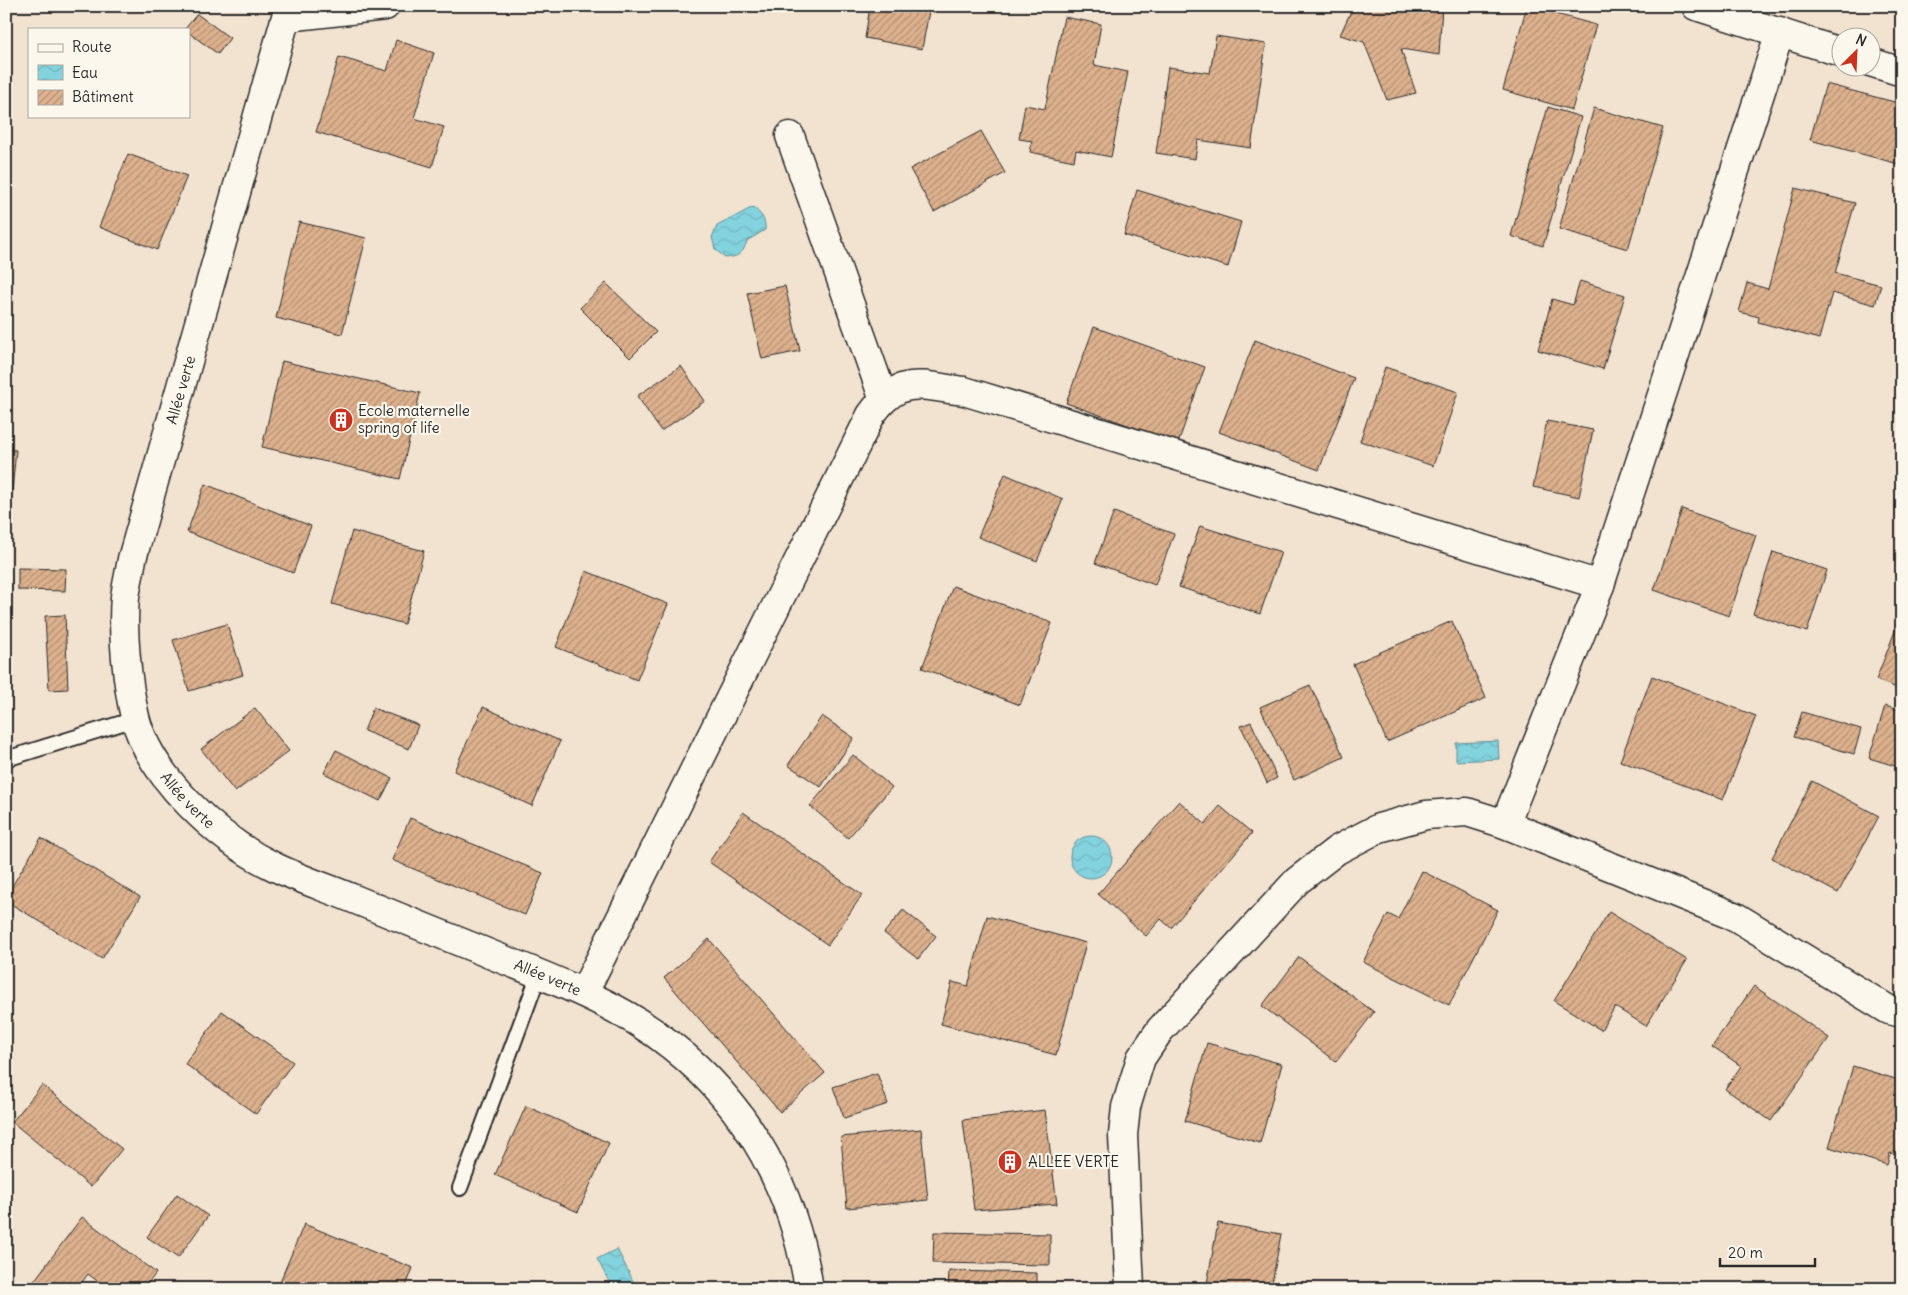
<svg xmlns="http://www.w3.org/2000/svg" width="1908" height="1295" font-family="Delius,sans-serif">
	<defs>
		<pattern id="water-waves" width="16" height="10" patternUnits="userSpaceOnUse" patternTransform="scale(1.25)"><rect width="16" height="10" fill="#83d3de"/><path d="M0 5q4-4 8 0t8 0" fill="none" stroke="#71b5bf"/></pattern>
		<pattern id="building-hatch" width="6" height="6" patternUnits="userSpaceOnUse" patternTransform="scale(1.25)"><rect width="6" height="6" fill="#ddb18d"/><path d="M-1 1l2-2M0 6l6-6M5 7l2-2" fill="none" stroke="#b39073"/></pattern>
	</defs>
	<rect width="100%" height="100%" fill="#f2e2d0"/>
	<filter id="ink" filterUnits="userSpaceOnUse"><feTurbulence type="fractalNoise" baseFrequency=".02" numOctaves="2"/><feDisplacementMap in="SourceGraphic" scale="10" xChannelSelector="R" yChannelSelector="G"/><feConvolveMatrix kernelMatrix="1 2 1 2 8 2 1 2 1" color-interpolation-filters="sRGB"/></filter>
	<g filter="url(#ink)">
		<!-- water -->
		<g fill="url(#water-waves)" stroke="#609096">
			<path d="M 753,207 C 761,214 766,219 765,230 L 747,241 C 743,254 738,257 725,258 L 715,249 L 712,237 L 717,226 Z"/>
			<path d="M 1498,741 L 1499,759 L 1456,761 L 1456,743 Z"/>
			<circle cx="1091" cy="857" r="21"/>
			<path d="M 617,1249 L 637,1289 L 613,1289 L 597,1259 Z"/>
		</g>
		<!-- building -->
		<g fill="url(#building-hatch)" stroke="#2b2b2b">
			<path d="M 870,6 L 930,6 L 922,49 L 865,38 Z"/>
			<path d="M 1350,6 L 1442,6 L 1439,55 L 1401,49 L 1416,93 L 1387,100 L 1364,42 L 1340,35 L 1352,9 Z"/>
			<path d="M 1527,6 L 1596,25 L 1572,110 L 1503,90 Z"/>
			<path d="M 197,14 L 230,38 L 218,54 L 189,33 L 189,29 L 185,29 Z"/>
			<path d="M 1064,17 L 1101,24 L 1094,65 L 1128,72 L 1111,157 L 1076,150 L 1074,161 L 1030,152 L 1032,141 L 1019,139 L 1025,105 L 1045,109 Z"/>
			<path d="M 1216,36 L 1266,44 L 1251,148 L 1198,140 L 1195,159 L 1156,153 L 1168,67 L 1210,73 Z"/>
			<path d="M 396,40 L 434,53 L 414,118 L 444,127 L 432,167 L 316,132 L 339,57 L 387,71 Z"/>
			<path d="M 1826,84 L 1902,104 L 1902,165 L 1810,140 Z"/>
			<path d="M 1548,107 L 1581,117 L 1543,246 L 1511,236 Z"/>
			<path d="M 1594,108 L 1663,128 L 1628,249 L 1559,229 Z"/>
			<path d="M 981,131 L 1005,173 L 934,212 L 910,169 Z"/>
			<path d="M 128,154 L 187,176 L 157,250 L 99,227 Z"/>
			<path d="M 1795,188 L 1855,203 L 1835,273 L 1881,285 L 1875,305 L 1832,293 L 1819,339 L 1758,322 L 1759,317 L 1739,312 L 1747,283 L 1768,289 Z"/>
			<path d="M 1137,190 L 1241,222 L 1228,267 L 1124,235 Z"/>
			<path d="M 299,222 L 366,238 L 342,334 L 276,318 Z"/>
			<path d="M 1580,281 L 1625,295 L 1603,369 L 1538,350 L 1552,299 L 1573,305 Z"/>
			<path d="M 606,283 L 656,332 L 630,358 L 580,308 Z"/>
			<path d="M 785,286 L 800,351 L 762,359 L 747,293 Z"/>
			<path d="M 1094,327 L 1205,367 L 1178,443 L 1066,403 Z"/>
			<path d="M 1255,340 L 1354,378 L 1319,470 L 1219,432 Z"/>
			<path d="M 282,361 L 420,393 L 400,479 L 262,447 Z"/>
			<path d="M 681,366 L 705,401 L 661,431 L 637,396 Z"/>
			<path d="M 1385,367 L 1458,392 L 1433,466 L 1360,441 Z"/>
			<path d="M 1547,421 L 1593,430 L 1579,497 L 1533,487 Z"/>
			<path d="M 6,449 L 16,450 L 6,553 Z"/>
			<path d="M 1005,474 L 1063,499 L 1037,561 L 978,537 Z"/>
			<path d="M 205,484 L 311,526 L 293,573 L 187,532 Z"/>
			<path d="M 1682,509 L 1756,535 L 1729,616 L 1654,590 Z"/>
			<path d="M 1114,512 L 1174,534 L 1155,585 L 1095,563 Z"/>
			<path d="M 1200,526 L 1281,552 L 1260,614 L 1179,587 Z"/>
			<path d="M 352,531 L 424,551 L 404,624 L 332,604 Z"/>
			<path d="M 1773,552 L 1827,570 L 1807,632 L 1753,614 Z"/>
			<path d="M 18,568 L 66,569 L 65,591 L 18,590 Z"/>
			<path d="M 586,571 L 668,604 L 637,680 L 556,647 Z"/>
			<path d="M 953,586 L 1052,623 L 1020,705 L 922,668 Z"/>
			<path d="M 1902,613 L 1902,690 L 1876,680 Z"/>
			<path d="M 65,615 L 68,689 L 49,690 L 45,616 Z"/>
			<path d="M 1452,621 L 1486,698 L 1387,742 L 1353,664 Z"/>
			<path d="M 227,624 L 243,675 L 189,691 L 173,640 Z"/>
			<path d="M 1652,676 L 1756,716 L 1723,800 L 1620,761 Z"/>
			<path d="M 1310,685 L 1344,757 L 1294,780 L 1260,707 Z"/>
			<path d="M 1885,706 L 1902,711 L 1902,768 L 1869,758 Z"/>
			<path d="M 483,707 L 560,741 L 532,806 L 454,771 Z"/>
			<path d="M 255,708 L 289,751 L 235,792 L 201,749 Z"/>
			<path d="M 373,708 L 418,725 L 409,749 L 364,731 Z"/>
			<path d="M 1802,712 L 1861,729 L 1854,754 L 1794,737 Z"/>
			<path d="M 822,716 L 854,738 L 821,787 L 788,765 Z"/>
			<path d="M 1251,722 L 1277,778 L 1267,783 L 1241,726 Z"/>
			<path d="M 336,750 L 392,778 L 380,801 L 324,773 Z"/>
			<path d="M 853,755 L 892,787 L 848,838 L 810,806 Z"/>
			<path d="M 1812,781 L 1879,816 L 1838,893 L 1772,858 Z"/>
			<path d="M 1179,801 L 1205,824 L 1220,806 L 1252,833 L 1171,928 L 1161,919 L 1146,936 L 1098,894 Z"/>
			<path d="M 743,812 L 862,895 L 828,945 L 709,862 Z"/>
			<path d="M 410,818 L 543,873 L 525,915 L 392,860 Z"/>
			<path d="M 41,838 L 140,897 L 102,959 L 6,901 L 6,896 Z"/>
			<path d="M 1422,871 L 1498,910 L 1449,1005 L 1363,962 L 1388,914 L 1398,919 Z"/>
			<path d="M 903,910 L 936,936 L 918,959 L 884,933 Z"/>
			<path d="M 1609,912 L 1687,960 L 1646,1026 L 1615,1007 L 1601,1030 L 1554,1001 Z"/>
			<path d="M 987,916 L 1086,943 L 1056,1055 L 941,1024 L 952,982 L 968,986 Z"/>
			<path d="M 709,939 L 825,1073 L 780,1112 L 664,978 Z"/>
			<path d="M 1299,957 L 1374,1012 L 1336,1062 L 1262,1006 Z"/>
			<path d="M 1754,986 L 1829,1038 L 1771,1121 L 1725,1089 L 1741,1066 L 1712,1046 Z"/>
			<path d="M 222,1011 L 293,1062 L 256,1114 L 185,1064 Z"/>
			<path d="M 1207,1043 L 1282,1064 L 1260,1143 L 1185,1121 Z"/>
			<path d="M 1853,1066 L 1902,1081 L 1902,1157 L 1890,1153 L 1887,1165 L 1829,1147 Z"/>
			<path d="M 877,1073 L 888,1104 L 844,1118 L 833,1087 Z"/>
			<path d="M 42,1085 L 122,1149 L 91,1187 L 12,1122 Z"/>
			<path d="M 526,1106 L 609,1143 L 578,1212 L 495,1175 Z"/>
			<path d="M 1045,1110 L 1057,1204 L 974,1210 L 963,1120 Z"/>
			<path d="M 921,1129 L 928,1200 L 847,1208 L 841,1137 Z"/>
			<path d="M 177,1194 L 208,1216 L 178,1258 L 147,1237 Z"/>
			<path d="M 82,1217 L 156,1273 L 144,1289 L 108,1289 L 88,1274 L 77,1289 L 36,1289 L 31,1285 Z"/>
			<path d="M 1218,1223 L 1281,1234 L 1271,1289 L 1206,1289 Z"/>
			<path d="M 304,1224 L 413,1268 L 405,1289 L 290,1289 L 279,1284 Z"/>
			<path d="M 934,1232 L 1050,1234 L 1050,1265 L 933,1263 Z"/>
			<path d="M 949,1271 L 1037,1273 L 1037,1289 L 948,1289 Z"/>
		</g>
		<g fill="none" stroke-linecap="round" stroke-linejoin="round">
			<defs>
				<g id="service">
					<path d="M 6,759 L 135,719"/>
					<path d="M 460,1188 L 539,974"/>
				</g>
				<g id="minor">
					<path d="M 1696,6 L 1840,52"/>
					<path d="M 287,17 L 385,6"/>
					<path d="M 1870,62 L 1902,72"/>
					<path d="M 790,136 L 883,397"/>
					<path d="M 1505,824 L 1600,585 L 1780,32"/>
					<path d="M 584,992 L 871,415 C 900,374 920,386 964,391 L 1600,585"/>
					<path d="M 1130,1289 L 1123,1135 L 1126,1107 L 1141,1058 L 1160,1030 L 1297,881 L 1337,850 L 1379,828 L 1426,815 L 1467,812 L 1505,824 L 1736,917 L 1889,1010 L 1902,1013"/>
				</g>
				<g id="tertiary">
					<path id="s1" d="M 289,6 L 132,559 C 130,571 127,584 125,597 C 122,631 127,684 135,717 C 150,777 219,840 273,866 C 299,879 328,888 354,899 C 405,920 456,940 507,961 C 565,984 623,1007 672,1046 C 749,1107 795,1193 809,1289"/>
				</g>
			</defs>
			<!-- service casing -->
			<use href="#service" stroke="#2b2b2b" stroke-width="18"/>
			<!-- minor casing -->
			<use href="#minor" stroke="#2b2b2b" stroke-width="31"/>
			<!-- tertiary casing -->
			<use href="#tertiary" stroke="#2b2b2b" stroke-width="31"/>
			<!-- service -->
			<use href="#service" stroke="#fbf7ec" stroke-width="14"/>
			<!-- minor -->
			<use href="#minor" stroke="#fbf7ec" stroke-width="28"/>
			<!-- tertiary -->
			<use href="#tertiary" stroke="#fbf7ec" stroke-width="28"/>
		</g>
	</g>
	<!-- icons -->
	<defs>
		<symbol id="building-disc" viewBox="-11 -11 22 22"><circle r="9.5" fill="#c8321e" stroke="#fbf7ec"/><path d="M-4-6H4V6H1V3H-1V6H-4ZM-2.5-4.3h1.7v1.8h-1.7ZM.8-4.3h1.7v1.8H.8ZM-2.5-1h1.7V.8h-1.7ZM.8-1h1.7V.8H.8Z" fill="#fff"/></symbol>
	</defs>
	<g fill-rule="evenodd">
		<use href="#building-disc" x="327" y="406" width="28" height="28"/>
		<use href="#building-disc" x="996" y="1148" width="28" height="28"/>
	</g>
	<g text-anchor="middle" stroke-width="4.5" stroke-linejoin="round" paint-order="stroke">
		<!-- street labels -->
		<g font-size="15" fill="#2b2b2b" stroke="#fbf7ec">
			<text transform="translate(181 390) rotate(-74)" y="5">Allée verte</text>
			<text dy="5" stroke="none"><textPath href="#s1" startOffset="834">Allée verte</textPath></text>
			<text dy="5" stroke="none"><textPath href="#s1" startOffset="1239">Allée verte</textPath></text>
		</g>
		<!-- poi labels -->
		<g font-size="15" fill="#2b2b2b" stroke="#fbf7ec" text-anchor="start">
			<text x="358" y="416">Ecole maternelle<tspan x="358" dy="17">spring of life</tspan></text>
			<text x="1028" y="1167">ALLEE VERTE</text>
		</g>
	</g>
	<!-- margin -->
	<rect width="1908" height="1295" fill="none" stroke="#fbf7ec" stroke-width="25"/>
	<rect x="12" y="12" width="1883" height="1270" fill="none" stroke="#2b2b2b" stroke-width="2" filter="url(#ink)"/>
	<!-- legend -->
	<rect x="28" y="28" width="162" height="90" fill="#fbf7ec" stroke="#a8a59f"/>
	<rect x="38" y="44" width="25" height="8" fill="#fbf7ec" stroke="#a8a59f"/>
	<text x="72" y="52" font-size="15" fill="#2b2b2b">Route</text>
	<rect x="38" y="65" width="25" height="15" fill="url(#water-waves)" stroke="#a8a59f"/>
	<text x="72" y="78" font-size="15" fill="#2b2b2b">Eau</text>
	<rect x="38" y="90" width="25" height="15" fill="url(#building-hatch)" stroke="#a8a59f"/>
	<text x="72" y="102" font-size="15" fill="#2b2b2b">Bâtiment</text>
	<!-- north arrow -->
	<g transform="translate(1856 52) rotate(24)"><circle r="24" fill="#fbf7ec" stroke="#a8a59f"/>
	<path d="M0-4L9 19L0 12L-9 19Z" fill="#c8321e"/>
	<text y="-8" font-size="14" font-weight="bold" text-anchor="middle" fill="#2b2b2b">N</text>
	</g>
	<!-- scale -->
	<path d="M1720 1258v8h95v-8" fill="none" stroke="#2b2b2b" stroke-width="2.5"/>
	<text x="1728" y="1258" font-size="15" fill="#2b2b2b" stroke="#fbf7ec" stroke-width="4" paint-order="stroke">20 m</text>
</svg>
